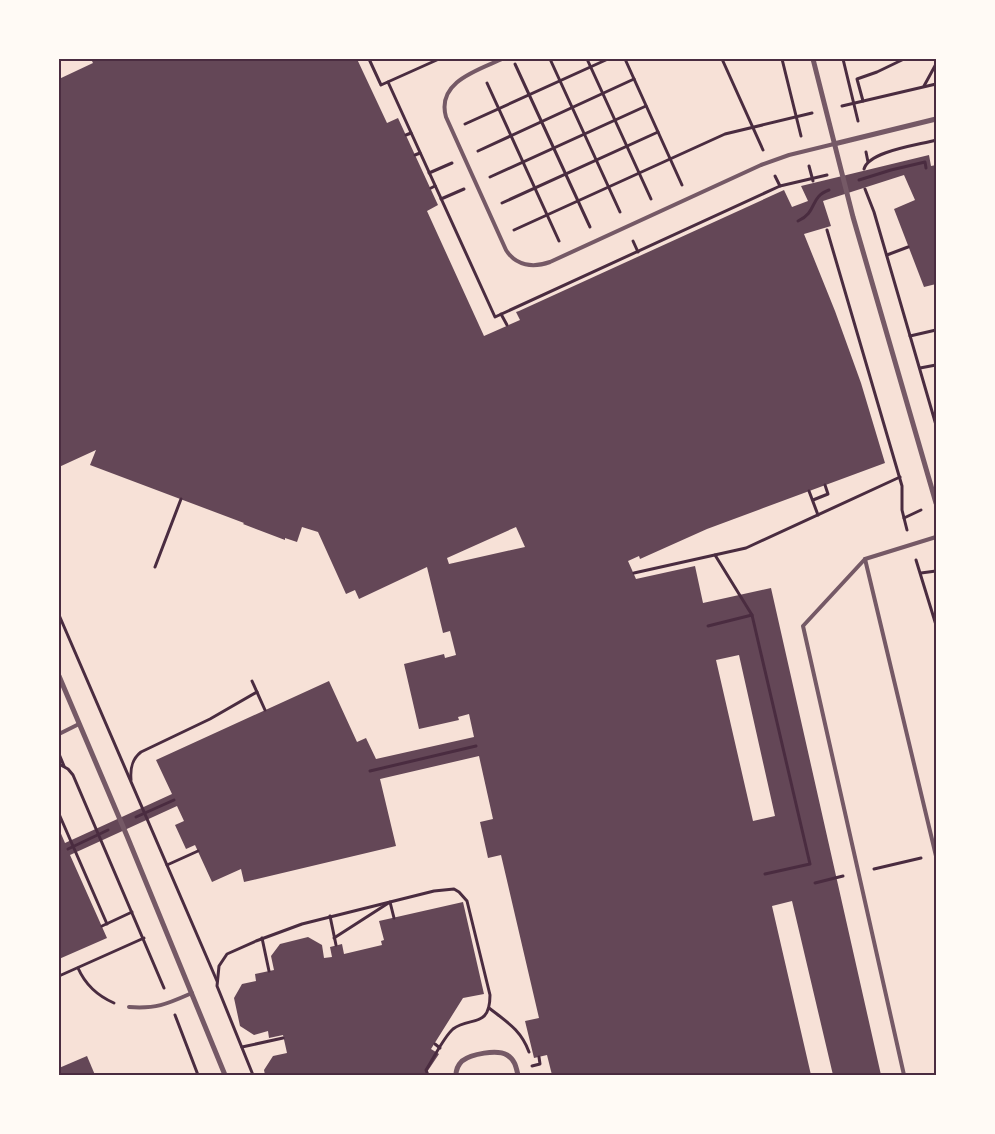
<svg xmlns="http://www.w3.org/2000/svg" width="995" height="1134" font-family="'Times New Roman',serif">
	<rect width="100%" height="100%" fill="#f7e1d7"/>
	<!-- building -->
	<g fill="#644757" fill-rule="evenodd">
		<path d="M 91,59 L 357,59 L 387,123 L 398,118 L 415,155 L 438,205 L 427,211 L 484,336 L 520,320 L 516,312 L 519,311 L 784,190 L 792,207 L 808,201 L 801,186 L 929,155 L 931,166 L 936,165 L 936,284 L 924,287 L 894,209 L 915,200 L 904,175 L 823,201 L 831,226 L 804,234 L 835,311 L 861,383 L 885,463 L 707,529 L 640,559 L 639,556 L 628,561 L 636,579 L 695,566 L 703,603 L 771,588 L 881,1075 L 833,1075 L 792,901 L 772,906 L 811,1075 L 552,1075 L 547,1055 L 534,1058 L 525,1021 L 539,1018 L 501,855 L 488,858 L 480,822 L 493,819 L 479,756 L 380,779 L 396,846 L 244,882 L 241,869 L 212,882 L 195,845 L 186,849 L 175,825 L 184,821 L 177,806 L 70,855 L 107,938 L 59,959 L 59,829 L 65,843 L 172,794 L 156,760 L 329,681 L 357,742 L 366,738 L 376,759 L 474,737 L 469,714 L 458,717 L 459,720 L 419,729 L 404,664 L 444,654 L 445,658 L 456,655 L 450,631 L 443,633 L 427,567 L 359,599 L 355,590 L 346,594 L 318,532 L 302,527 L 297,542 L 285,538 L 285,540 L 243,524 L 244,523 L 90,465 L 96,450 L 59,467 L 59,79 L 93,63 ZM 516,527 L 525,547 L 449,564 L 447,558 ZM 739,655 L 775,816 L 753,821 L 716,660 Z"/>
		<path d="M 463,902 L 484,994 L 463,998 L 431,1049 L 439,1054 L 425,1075 L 265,1075 L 264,1070 L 273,1056 L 287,1053 L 283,1035 L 269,1038 L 268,1031 L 254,1035 L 240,1026 L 234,998 L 242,984 L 256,981 L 255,974 L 274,970 L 271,956 L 280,944 L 308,937 L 322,945 L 324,958 L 332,957 L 330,947 L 342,944 L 344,954 L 382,945 L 381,941 L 384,940 L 379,921 Z"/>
		<path d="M 87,1056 L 95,1075 L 59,1075 L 59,1068 Z"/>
	</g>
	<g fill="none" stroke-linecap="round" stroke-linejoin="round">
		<!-- path -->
		<g stroke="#4a2c40" stroke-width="3">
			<path d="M 369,59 L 381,85 L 439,59"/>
			<path d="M 550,59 L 620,212"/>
			<path d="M 587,59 L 651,199"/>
			<path d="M 625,59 L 682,185"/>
			<path d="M 722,59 L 763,150"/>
			<path d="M 782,59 L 801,136"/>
			<path d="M 843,59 L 858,121"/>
			<path d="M 515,64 L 590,227"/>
			<path d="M 388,82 L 495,317 L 780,186 L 827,175"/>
			<path d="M 487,83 L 559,241"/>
			<path d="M 924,86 L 936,64"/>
			<path d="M 863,101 L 857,79 L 877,72 L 904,59"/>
			<path d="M 842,106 L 936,84"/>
			<path d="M 465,124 L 608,59"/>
			<path d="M 406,135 L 411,133"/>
			<path d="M 478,151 L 634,79"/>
			<path d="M 866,152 L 868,162"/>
			<path d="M 415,155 L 420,153"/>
			<path d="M 809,166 L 813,181"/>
			<path d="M 864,169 C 869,151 919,145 936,140"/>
			<path d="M 429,173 L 452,163"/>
			<path d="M 775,176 L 780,186"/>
			<path d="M 490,177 L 646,106"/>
			<path d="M 859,180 L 891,170 L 925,162 L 926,168"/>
			<path d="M 431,188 L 435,186"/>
			<path d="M 865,189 L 874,212 L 936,425"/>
			<path d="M 441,199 L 464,189"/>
			<path d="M 502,203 L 658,132"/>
			<path d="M 798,221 C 818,212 809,197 829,190"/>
			<path d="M 514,230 L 725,134 L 812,113"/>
			<path d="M 827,230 L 902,486 L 902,510 L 907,530"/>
			<path d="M 633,241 L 638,252"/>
			<path d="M 887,255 L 908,247"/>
			<path d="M 501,314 L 507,325"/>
			<path d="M 910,336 L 936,330"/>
			<path d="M 920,368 L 936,365"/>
			<path d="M 809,491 L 818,515"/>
			<path d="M 813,500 L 828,494 L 825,485"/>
			<path d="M 904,518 L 921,510"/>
			<path d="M 715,555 L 752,615 L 810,864 L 765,874"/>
			<path d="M 916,560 L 936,625"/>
			<path d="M 155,567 L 181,499"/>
			<path d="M 634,573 L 746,548 L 900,477"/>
			<path d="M 921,573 L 936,571"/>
			<path d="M 59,615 L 217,981"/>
			<path d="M 708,626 L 752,615"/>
			<path d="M 252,681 L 265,710"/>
			<path d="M 59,754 L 64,766"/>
			<path d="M 59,764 L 68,769 L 73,775 L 164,988"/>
			<path d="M 370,771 L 476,746"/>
			<path d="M 131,780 C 130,768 132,759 141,752 L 210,719 L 257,692"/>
			<path d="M 59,814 L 107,924"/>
			<path d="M 136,817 L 174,800"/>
			<path d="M 68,849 L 108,830"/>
			<path d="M 167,865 L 198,851"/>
			<path d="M 874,869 L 921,858"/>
			<path d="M 815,883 L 843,876"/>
			<path d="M 330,916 L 336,945"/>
			<path d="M 102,926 L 132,912"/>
			<path d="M 262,938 L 269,971"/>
			<path d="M 334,938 L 390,902 L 394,918"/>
			<path d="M 78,968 C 85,984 98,996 114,1003"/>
			<path d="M 59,976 L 144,938"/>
			<path d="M 489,1008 C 507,1022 521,1030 529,1052"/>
			<path d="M 175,1015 L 198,1075"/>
			<path d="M 435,1044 L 440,1048"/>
			<path d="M 242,1047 L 283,1038"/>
			<path d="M 532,1066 L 540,1064 L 539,1057"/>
			<path d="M 253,1075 L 217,986 L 219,966 L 227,954 L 256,941 L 302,924 L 434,891 L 454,889 L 459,892 L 467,901 L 490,995 C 490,1029 470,1016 453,1029 C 443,1038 434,1058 426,1070 L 428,1075"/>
		</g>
		<!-- service -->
		<g stroke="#755966" stroke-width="4">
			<path d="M 502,59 C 478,70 436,82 446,117 L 506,250 C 516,266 533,268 550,262 L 761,165 L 789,155 L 834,144"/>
			<path d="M 865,559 L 936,856"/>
			<path d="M 59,734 L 79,724"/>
			<path d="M 129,1007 C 157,1009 167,1004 192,993"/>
			<path d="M 904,1075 L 803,626 L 865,559 L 936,537"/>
		</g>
		<!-- minor -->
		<g stroke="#755966" stroke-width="5">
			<path d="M 813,59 L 853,217 L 936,503"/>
			<path d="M 834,144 L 936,119"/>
			<path d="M 59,676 L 127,836 L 225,1075"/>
			<path d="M 456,1075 C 456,1070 458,1065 462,1061 C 471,1054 497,1049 507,1055 C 515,1060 516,1067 518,1075"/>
		</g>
	</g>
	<!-- border -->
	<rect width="995" height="1134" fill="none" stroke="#fffaf5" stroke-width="120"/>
	<rect x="60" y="60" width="875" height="1014" fill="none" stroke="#4a2c40" stroke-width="2"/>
</svg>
